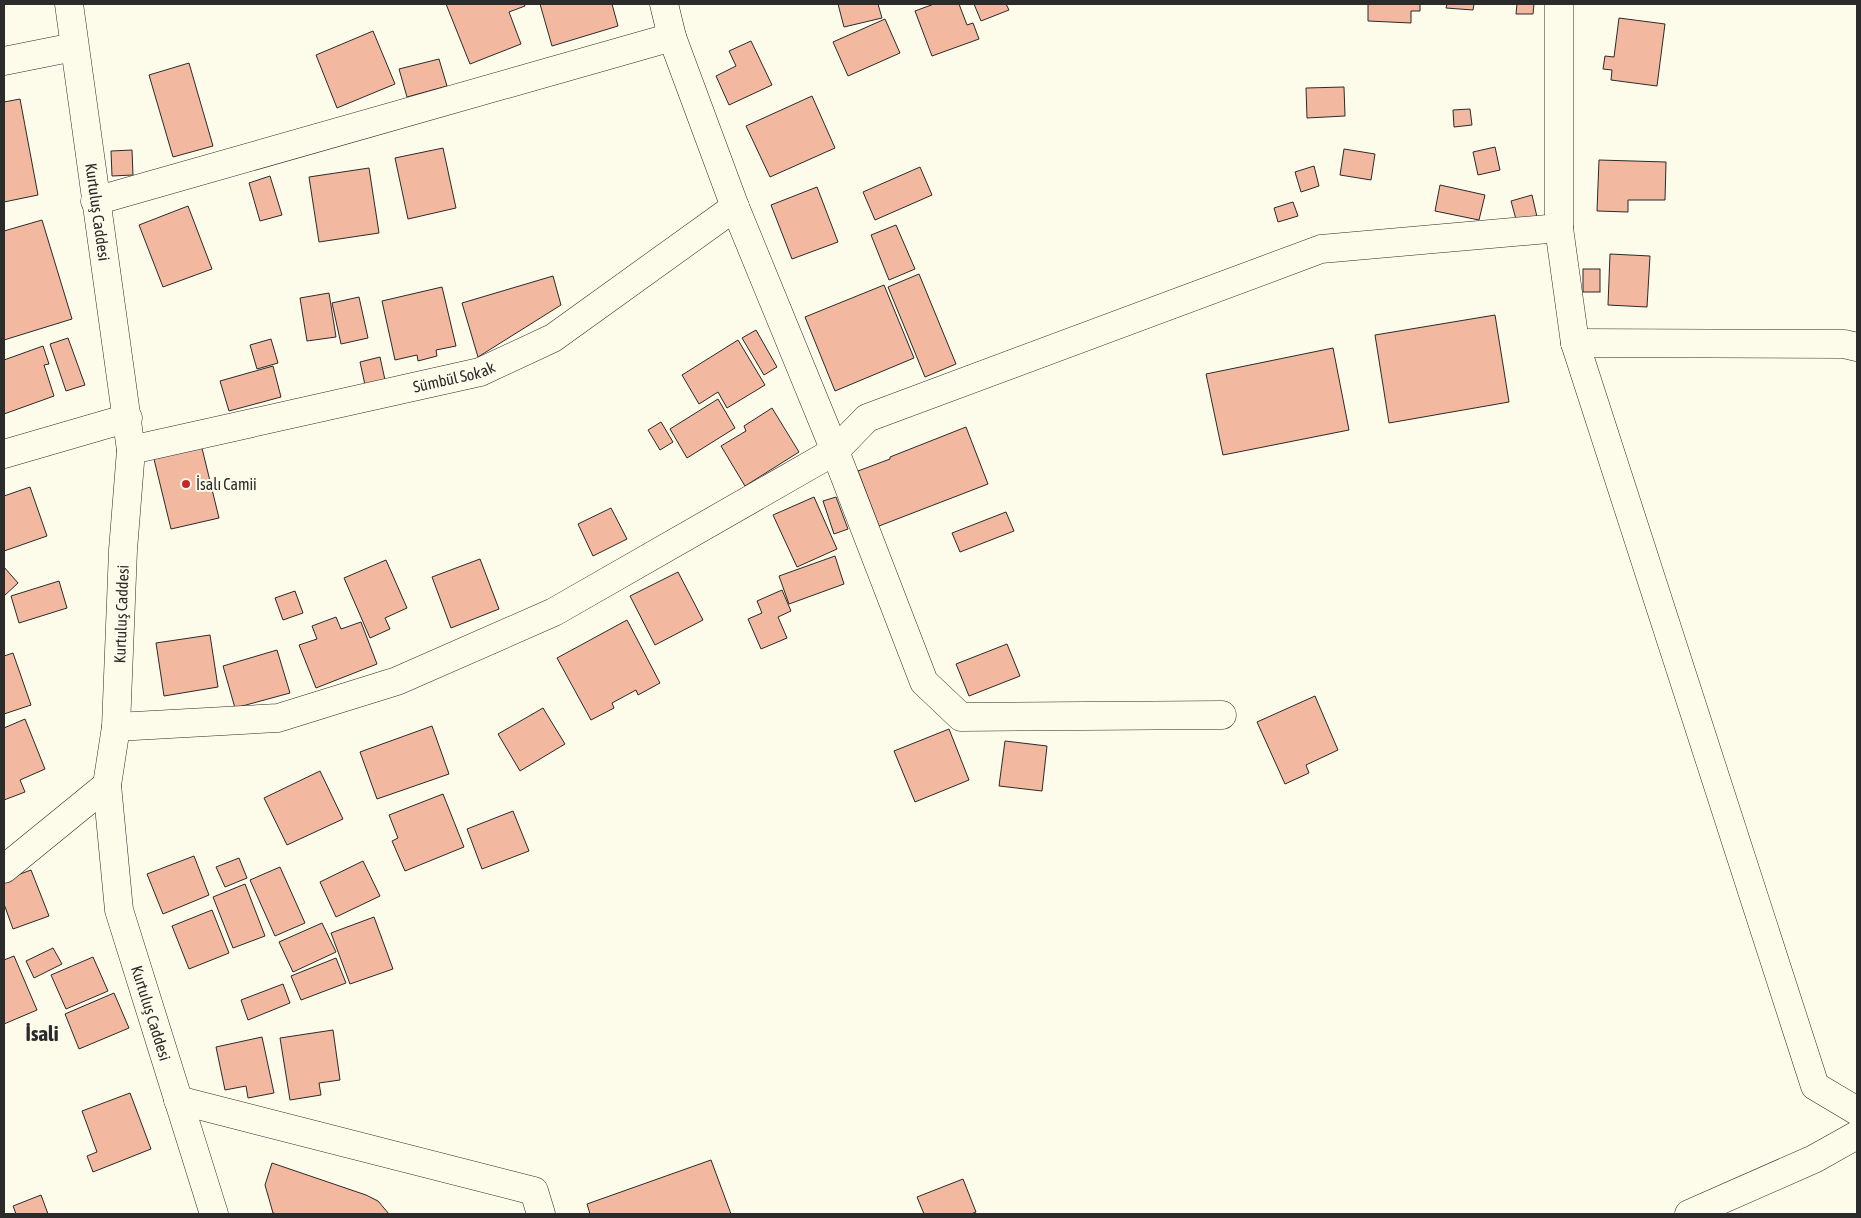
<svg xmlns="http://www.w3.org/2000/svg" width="1861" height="1218" font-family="'Asap Condensed',sans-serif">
	<rect width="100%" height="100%" fill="#fdfbea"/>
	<!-- building -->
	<g fill="#f2b8a0" stroke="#2b2b2b">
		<path d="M 446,4 L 524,4 L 525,6 L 509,12 L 521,44 L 470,64 Z"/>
		<path d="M 540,4 L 612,4 L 618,26 L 552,46 Z"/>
		<path d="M 838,4 L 878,4 L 882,18 L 844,27 Z"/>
		<path d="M 934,4 L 959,4 L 967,25 L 973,23 L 979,39 L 932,56 L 915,11 Z"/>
		<path d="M 974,4 L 1006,4 L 1009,10 L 981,21 Z"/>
		<path d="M 1368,4 L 1420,4 L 1420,11 L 1411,11 L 1411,23 L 1368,21 Z"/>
		<path d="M 1447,4 L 1474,4 L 1473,10 L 1446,8 Z"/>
		<path d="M 1517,4 L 1534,4 L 1533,14 L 1516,14 Z"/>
		<path d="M 1619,18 L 1665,24 L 1657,86 L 1611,80 L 1612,70 L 1603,69 L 1605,56 L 1614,57 Z"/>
		<path d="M 885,19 L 900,53 L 848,76 L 833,42 Z"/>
		<path d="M 373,31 L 395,84 L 337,108 L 316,55 Z"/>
		<path d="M 751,41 L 772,85 L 729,105 L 716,76 L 736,66 L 729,51 Z"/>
		<path d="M 439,59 L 447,86 L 407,97 L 399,69 Z"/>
		<path d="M 189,63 L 213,146 L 173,157 L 149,75 Z"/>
		<path d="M 1344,87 L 1345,116 L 1307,118 L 1306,88 Z"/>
		<path d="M 812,96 L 835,148 L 770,177 L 746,126 Z"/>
		<path d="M 20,99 L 38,195 L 4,202 L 4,102 Z"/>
		<path d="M 1470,109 L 1472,125 L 1454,127 L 1453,110 Z"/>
		<path d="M 1495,147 L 1500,170 L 1478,175 L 1473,152 Z"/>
		<path d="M 443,148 L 456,208 L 408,219 L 395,158 Z"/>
		<path d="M 1344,149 L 1375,154 L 1371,180 L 1340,175 Z"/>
		<path d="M 132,150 L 133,175 L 112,176 L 111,151 Z"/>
		<path d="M 1599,160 L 1666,162 L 1665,200 L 1628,200 L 1628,212 L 1597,211 Z"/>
		<path d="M 1314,166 L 1319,186 L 1301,192 L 1295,172 Z"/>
		<path d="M 920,167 L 932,195 L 875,220 L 863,192 Z"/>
		<path d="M 369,168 L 379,233 L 319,242 L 309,177 Z"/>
		<path d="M 270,176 L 282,215 L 260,221 L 249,183 Z"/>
		<path d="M 1440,185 L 1485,195 L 1479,220 L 1435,211 Z"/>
		<path d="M 817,187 L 838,242 L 792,259 L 771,205 Z"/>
		<path d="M 1532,195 L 1537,217 L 1517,223 L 1511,201 Z"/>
		<path d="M 1293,202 L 1298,216 L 1278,222 L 1274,208 Z"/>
		<path d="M 188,206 L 212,269 L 163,287 L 139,225 Z"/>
		<path d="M 42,220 L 72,319 L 4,340 L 4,231 Z"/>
		<path d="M 896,225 L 915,269 L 889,280 L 871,235 Z"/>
		<path d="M 1610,254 L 1650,256 L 1647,307 L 1608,305 Z"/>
		<rect x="1583" y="269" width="17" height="23"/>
		<path d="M 919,274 L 956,364 L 925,377 L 888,287 Z"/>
		<path d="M 553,276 L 561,305 L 478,357 L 462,303 Z"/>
		<path d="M 884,285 L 914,358 L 835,391 L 805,317 Z"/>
		<path d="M 442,287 L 456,346 L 436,350 L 437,356 L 418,361 L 417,355 L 395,360 L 382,301 Z"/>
		<path d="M 329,293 L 336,337 L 307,341 L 300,298 Z"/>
		<path d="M 359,297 L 368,338 L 341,344 L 332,303 Z"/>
		<path d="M 1495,315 L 1509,402 L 1389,423 L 1375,335 Z"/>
		<path d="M 756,330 L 777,367 L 764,375 L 742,338 Z"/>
		<path d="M 68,338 L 85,385 L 66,391 L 50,344 Z"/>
		<path d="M 271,339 L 278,363 L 257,369 L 250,345 Z"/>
		<path d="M 738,340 L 765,385 L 727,408 L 718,392 L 699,404 L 682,375 Z"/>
		<path d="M 43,346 L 49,364 L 44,365 L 54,396 L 4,414 L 4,360 Z"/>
		<path d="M 1333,348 L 1349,430 L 1223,455 L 1206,374 Z"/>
		<path d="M 380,357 L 385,380 L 365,385 L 360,362 Z"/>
		<path d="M 273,366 L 281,397 L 229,411 L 220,381 Z"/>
		<path d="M 718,399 L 735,428 L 687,458 L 670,429 Z"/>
		<path d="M 772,408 L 799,452 L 745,486 L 721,446 L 746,431 L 744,426 Z"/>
		<path d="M 661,422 L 673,442 L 660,450 L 648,430 Z"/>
		<path d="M 966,427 L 988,484 L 879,526 L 858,471 L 890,459 L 890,457 Z"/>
		<path d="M 200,440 L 219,518 L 171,529 L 152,451 Z"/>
		<path d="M 30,487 L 47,536 L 4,551 L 4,496 Z"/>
		<path d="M 814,497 L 837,549 L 797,567 L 773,515 Z"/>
		<path d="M 836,497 L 848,529 L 834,534 L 823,501 Z"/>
		<path d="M 611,508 L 627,539 L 593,556 L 578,524 Z"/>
		<path d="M 1006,512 L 1014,531 L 960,552 L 952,533 Z"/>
		<path d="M 835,556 L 844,584 L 789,604 L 779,576 Z"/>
		<path d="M 480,559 L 499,609 L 451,628 L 432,577 Z"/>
		<path d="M 386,560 L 407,608 L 385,618 L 390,629 L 370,638 L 344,578 Z"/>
		<path d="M 4,567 L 18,583 L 4,596 Z"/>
		<path d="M 678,572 L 703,620 L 655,645 L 630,596 Z"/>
		<path d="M 59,581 L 67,608 L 19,623 L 11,596 Z"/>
		<path d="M 782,590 L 791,611 L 778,617 L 787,638 L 761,649 L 748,619 L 762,613 L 757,601 Z"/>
		<path d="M 295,591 L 303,613 L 283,620 L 275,598 Z"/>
		<path d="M 336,617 L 341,629 L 361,622 L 377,664 L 316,688 L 299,645 L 317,639 L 312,626 Z"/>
		<path d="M 627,620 L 660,683 L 638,695 L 636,690 L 612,703 L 614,708 L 591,720 L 557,658 Z"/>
		<path d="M 210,635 L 218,687 L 164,696 L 156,643 Z"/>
		<path d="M 1007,644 L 1020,676 L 969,696 L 956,664 Z"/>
		<path d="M 277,650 L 290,693 L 235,708 L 223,666 Z"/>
		<path d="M 13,653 L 31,705 L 4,714 L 4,656 Z"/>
		<path d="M 1315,696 L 1338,750 L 1306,765 L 1309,773 L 1285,784 L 1257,722 Z"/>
		<path d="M 543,708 L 565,744 L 520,771 L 498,734 Z"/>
		<path d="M 25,719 L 45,769 L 20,780 L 25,792 L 4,800 L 4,728 Z"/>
		<path d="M 432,726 L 449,774 L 377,799 L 360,752 Z"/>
		<path d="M 949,729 L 969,780 L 915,802 L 894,751 Z"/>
		<path d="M 1005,741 L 1047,746 L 1042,791 L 999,786 Z"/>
		<path d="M 320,771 L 343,819 L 287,845 L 264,798 Z"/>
		<path d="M 443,794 L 464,847 L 405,871 L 392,841 L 398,838 L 389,815 Z"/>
		<path d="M 513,811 L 529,851 L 482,869 L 467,829 Z"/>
		<path d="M 194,856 L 209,895 L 163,914 L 147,874 Z"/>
		<path d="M 239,858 L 247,878 L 225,887 L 216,867 Z"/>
		<path d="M 363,861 L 380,896 L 336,917 L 320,882 Z"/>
		<path d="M 280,867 L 305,923 L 275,936 L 250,880 Z"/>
		<path d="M 31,870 L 49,916 L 13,929 L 4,904 L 4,880 Z"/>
		<path d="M 245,884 L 265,936 L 233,948 L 213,897 Z"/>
		<path d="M 212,910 L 229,953 L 189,969 L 172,926 Z"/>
		<path d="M 374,917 L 393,969 L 350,984 L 331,933 Z"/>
		<path d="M 322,923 L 336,952 L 293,972 L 279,942 Z"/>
		<path d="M 53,948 L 62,964 L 34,978 L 26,961 Z"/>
		<path d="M 14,956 L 37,1010 L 4,1024 L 4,960 Z"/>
		<path d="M 93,957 L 108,991 L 66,1009 L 51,975 Z"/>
		<path d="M 336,958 L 346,983 L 301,1000 L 291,976 Z"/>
		<path d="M 283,984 L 290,1003 L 248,1020 L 241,1000 Z"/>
		<path d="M 114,993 L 129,1028 L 79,1049 L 65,1014 Z"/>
		<path d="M 333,1030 L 340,1080 L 319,1083 L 321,1095 L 290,1100 L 280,1038 Z"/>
		<path d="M 262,1037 L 274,1093 L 248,1098 L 246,1086 L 225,1090 L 216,1047 Z"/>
		<path d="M 130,1093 L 151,1149 L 93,1172 L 87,1156 L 97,1152 L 82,1111 Z"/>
		<path d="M 711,1160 L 731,1214 L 590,1214 L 587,1204 Z"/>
		<path d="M 272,1163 L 366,1195 L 378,1201 L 389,1214 L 277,1214 L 273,1213 L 265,1185 Z"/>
		<path d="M 963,1179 L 976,1212 L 971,1214 L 924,1214 L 917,1197 Z"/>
		<path d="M 41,1195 L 48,1214 L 16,1214 L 13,1206 Z"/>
	</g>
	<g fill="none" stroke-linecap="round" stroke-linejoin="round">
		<defs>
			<g id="minor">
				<path d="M 664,4 L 672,37 L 735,207 L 835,451 L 924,682 L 961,717 L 1222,715"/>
				<path d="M 1559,4 L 1559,228 L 1575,343 L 1815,1086 L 1857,1111"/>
				<path d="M 4,61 L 74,47"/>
				<path d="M 95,201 L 672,37"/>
				<path d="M 1575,343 L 1844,344 L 1857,347"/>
				<path id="s1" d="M 131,450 L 480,372 L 553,338 L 735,207"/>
				<path d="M 4,454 L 128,418"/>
				<path d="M 116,727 L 278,718 L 397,681 L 554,612 L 835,451 L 867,418 L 1321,249 L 1559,228"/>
				<path d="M 4,869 L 107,785"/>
				<path d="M 178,1100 L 534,1191 L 541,1214"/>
				<path d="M 1689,1214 L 1814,1159 L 1857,1135"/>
			</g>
			<g id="secondary">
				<path id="s2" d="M 69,4 L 131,450 L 123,550 L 116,727 L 107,785 L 119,910 L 214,1214"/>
			</g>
		</defs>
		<!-- minor casing -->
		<use href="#minor" stroke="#2b2b2b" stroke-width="29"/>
		<!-- secondary casing -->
		<use href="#secondary" stroke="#2b2b2b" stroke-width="29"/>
		<!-- minor -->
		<use href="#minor" stroke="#fdfbea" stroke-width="28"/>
		<!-- secondary -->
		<use href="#secondary" stroke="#fdfbea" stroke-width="28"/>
	</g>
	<!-- markers -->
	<circle fill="#c62828" stroke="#fdfbea" stroke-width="2" cx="186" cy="484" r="5"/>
	<g text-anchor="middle" stroke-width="4" stroke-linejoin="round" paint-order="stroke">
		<!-- street labels -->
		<g font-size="16" fill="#2b2b2b" stroke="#fdfbea">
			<text dy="6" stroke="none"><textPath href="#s2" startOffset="210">Kurtuluş Caddesi</textPath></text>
			<text dy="6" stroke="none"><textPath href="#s1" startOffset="331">Sümbül Sokak</textPath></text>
			<text transform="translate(121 614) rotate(-88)" y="6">Kurtuluş Caddesi</text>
			<text dy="6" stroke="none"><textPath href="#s2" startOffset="1020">Kurtuluş Caddesi</textPath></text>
		</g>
		<!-- poi labels -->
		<g font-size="16" fill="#2b2b2b" stroke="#fdfbea" text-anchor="start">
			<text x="196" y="490">İsalı Camii</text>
		</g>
		<!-- district labels -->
		<g font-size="21" font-weight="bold" fill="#2b2b2b" stroke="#fdfbea">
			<text x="42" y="1041">İsali</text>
		</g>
	</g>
	<!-- border -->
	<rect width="1861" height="1218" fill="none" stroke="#2b2b2b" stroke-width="10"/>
</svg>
